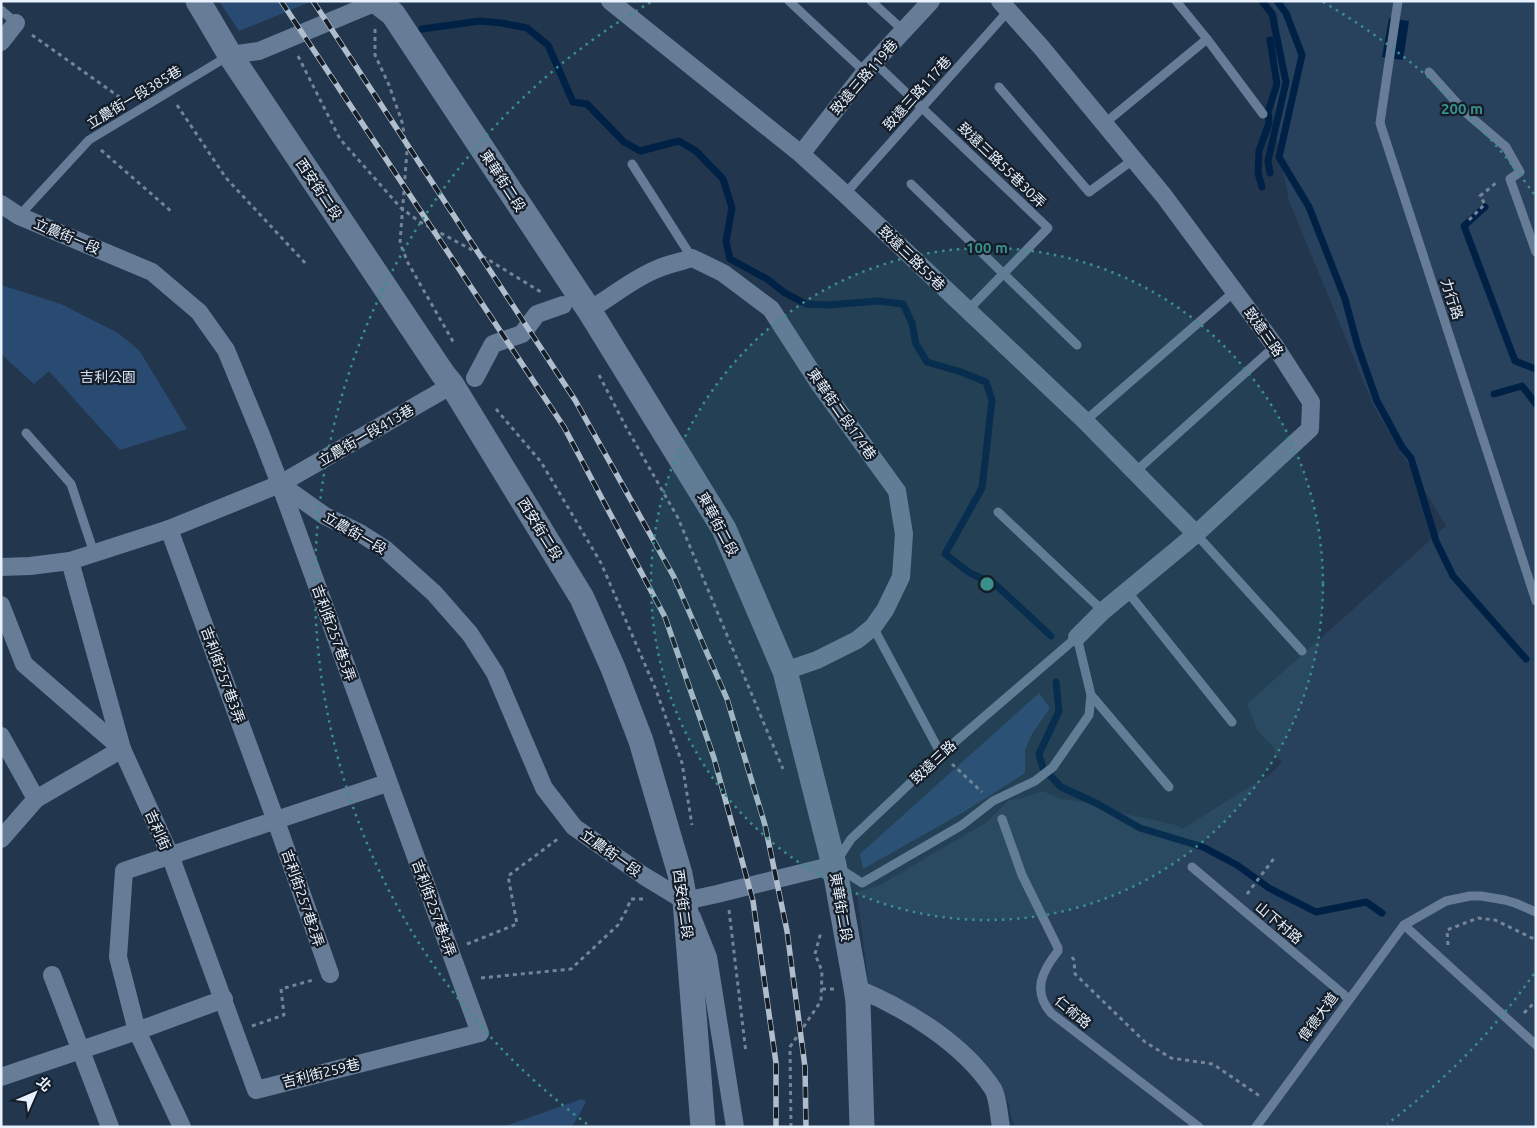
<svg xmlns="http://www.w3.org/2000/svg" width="1537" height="1128" font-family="Ubuntu,'Noto Sans TC',sans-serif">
	<rect width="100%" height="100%" fill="#22364e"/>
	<!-- built -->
	<path fill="#28415d" d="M 1267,1 L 1536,1 L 1536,1127 L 1015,1127 L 1009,1110 L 1010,1106 L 983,1064 L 869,989 L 857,892 L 880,885 L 987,822 L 1009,800 L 1020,799 L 1043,791 L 1058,798 L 1105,806 L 1111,811 L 1176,825 L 1182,829 L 1269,775 L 1282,762 L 1276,756 L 1273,747 L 1257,730 L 1247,704 L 1446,526 L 1375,409 L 1289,201 L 1274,126 L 1278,15 Z"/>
	<!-- green -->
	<g fill="#294b72">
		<path d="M 219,1 L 313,1 L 239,31 Z"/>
		<path d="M 1,285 L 61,304 L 118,333 L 139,350 L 187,429 L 120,450 L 49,371 L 34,384 L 1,354 Z"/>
		<path d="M 1039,693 L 1050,708 L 1032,734 L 1025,750 L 1025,773 L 962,813 L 863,869 L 860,854 Z"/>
		<path d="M 582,1099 L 586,1102 L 575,1122 L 570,1127 L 502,1127 Z"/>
	</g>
	<!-- water -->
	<path fill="#002146" d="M 1389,18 L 1409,21 L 1403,60 L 1382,57 Z"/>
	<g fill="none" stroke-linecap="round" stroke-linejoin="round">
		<!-- stream -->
		<g stroke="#002146" stroke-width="7">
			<path d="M 1262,1 L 1272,14 L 1286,82 L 1268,161 L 1270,173"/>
			<path d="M 1277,1 L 1286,13 L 1302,55 L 1279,157 L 1309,207 L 1345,299 L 1358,347 L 1377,401 L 1402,447 L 1411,458 L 1436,541 L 1453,576 L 1526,659"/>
			<path d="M 422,29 L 480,21 L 502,23 L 527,28 L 548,45 L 573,102 L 587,104 L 624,142 L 640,151 L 679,141 L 696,151 L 723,179 L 732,208 L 726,241 L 730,259 L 767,279 L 785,293 L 806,304 L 828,305 L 878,301 L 903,304 L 912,323 L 916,344 L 927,362 L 961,372 L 986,382 L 992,400 L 982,488 L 945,554 L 970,573 L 996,585 L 1051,636"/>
			<path d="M 1262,187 L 1258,173 L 1259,151 L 1269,123 L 1268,112 L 1277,84 L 1270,40"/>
			<path d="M 1485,207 L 1464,226 L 1515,361 L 1536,369"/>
			<path d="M 1494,394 L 1522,386 L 1536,404"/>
			<path d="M 1056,682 L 1059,711 L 1039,754 L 1043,768 L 1061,787 L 1096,803 L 1140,828 L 1203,847 L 1237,865 L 1269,888 L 1316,912 L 1366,902 L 1382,913"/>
		</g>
		<!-- path -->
		<g stroke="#758497" stroke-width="3" stroke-dasharray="4 4" stroke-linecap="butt">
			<path d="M 375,29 L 375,55 L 389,85 L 402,122 L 407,151 L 400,243 L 408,263 L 455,345"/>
			<path d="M 32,35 L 125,101"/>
			<path d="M 298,56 L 340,139 L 401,208 L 420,222 L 474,251 L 541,292"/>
			<path d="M 177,105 L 226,178 L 307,265"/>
			<path d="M 101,150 L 172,212"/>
			<path d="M 1469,220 L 1485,204 L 1480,196 L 1496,183"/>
			<path d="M 599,375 L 626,427 L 678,518 L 783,769"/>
			<path d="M 496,409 L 541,462 L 601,563 L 656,690 L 682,763 L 692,825"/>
			<path d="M 952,764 L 982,792"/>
			<path d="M 1247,894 L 1275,857"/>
			<path d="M 729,910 L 746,1053"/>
			<path d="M 467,944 L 517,924 L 508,876 L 559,838"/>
			<path d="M 1448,945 L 1447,930 L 1478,918 L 1495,920 L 1536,940"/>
			<path d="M 1072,957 L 1074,960 L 1075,974 L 1145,1042 L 1171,1058 L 1213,1064 L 1261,1097"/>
			<path d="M 481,978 L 571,969 L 618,925 L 626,911 L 631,899 L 643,899"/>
			<path d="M 822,989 L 834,989"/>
			<path d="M 1524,1013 L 1536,1001"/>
			<path d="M 252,1026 L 284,1015 L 281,989 L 313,980"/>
			<path d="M 791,1127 L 790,1047 L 821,1001 L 822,971 L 815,954 L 821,932"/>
		</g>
		<!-- lane -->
		<g stroke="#667c97" stroke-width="9">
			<path d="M 789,1 L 865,72"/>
			<path d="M 871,1 L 904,31"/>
			<path d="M 1176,1 L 1207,39 L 1263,114"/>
			<path d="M 1398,1 L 1380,123 L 1536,601"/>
			<path d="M 1,10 L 16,23"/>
			<path d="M 875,63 L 1048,228 L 967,311"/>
			<path d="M 1429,72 L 1465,112 L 1506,147 L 1520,172 L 1510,179 L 1536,252"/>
			<path d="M 999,87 L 1089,192 L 1134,159"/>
			<path d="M 1105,123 L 1207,39"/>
			<path d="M 632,164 L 692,258"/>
			<path d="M 911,184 L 1077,345"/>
			<path d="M 845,194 L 1009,10"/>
			<path d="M 19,216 L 89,140 L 230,55"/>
			<path d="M 1085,421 L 1235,291"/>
			<path d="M 26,433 L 71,484 L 94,553"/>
			<path d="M 1135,472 L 1275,346"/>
			<path d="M 998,512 L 1103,611"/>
			<path d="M 1196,534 L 1302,651"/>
			<path d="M 1127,591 L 1232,722"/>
			<path d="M 873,627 L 941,754"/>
			<path d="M 1077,637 L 1091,695 L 1089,715 L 1053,767 L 1035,781 L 993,801 L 962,825 L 862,883 L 834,865 L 851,839 L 941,754 Z"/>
			<path d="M 1091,695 L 1169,787"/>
			<path d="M 1002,819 L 1022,875 L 1058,948 L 1058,951 C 1042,971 1032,991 1051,1013 L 1199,1127"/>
			<path d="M 1192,867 L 1349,999"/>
			<path d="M 1404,925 L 1536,1045"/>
			<path d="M 1256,1127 L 1404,925 L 1446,901 L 1470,896 L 1481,896 L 1505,900 L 1515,903 L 1536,912"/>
		</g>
		<!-- street -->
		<g stroke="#667c97" stroke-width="18">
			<path d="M 610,1 L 801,154 L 845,194 L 1085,421 L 1196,534"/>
			<path d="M 1000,1 L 1041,47 L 1164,196 L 1275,346 L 1311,402 L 1310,429 L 1196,534 L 1103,611 L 1077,637"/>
			<path d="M 1,42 L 16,23"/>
			<path d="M 230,55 L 259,51 L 379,1"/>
			<path d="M 801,154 L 865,72 L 931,1"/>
			<path d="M 1,204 L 19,216 L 152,272 L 199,312 L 226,350 L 261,435 L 280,484 L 480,1033 L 256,1090 L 170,855 L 122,749 L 70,561"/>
			<path d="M 589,310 C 612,297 632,279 657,269 C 668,264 680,262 692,258 L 723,273 L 771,309 L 820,385 L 897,491 L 904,534 L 901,577 L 885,610 L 873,627 L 857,640 L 817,660 L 785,671"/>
			<path d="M 475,378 L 493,344 L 522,334 L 537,314 L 563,305"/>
			<path d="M 280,484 L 325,516 L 360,533 L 385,549 L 434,593 L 470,634 L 495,673 L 544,788 L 574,827 L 644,876 L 685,901"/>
			<path d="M 169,529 L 276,821 L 330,974"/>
			<path d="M 1,567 L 30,566 L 70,561 L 169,529 L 280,484 L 452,385"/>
			<path d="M 1,605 L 24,664 L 122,749 L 36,799 L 1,839"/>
			<path d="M 1,736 L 36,799"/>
			<path d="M 685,901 L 717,894 L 834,865"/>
			<path d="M 692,917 L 708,957 L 735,1127"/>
			<path d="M 52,975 L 110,1127"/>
			<path d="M 856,988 C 905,1008 963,1043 993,1089 C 998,1097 999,1117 1001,1127"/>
			<path d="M 1,1077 L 137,1031 L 224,999"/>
			<path d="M 182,1127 L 137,1031 L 118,957 L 124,871 L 387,783"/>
		</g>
		<!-- secondary -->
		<g stroke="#667c97" stroke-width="25">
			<path d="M 198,1 L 230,55 L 443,374 L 452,385 L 582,598 L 613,668 L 641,741 L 680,874 L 685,901 L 703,1127"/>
			<path d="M 376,1 L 393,14 L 589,310 L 724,529 L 785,671 L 834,865 L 856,988 L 858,1002 L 862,1127"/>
		</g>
		<defs>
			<g id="rail">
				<path d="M 281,1 L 564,427 L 665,617 L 714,758 L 753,901 L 776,1063 L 776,1127"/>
				<path d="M 313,1 L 575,400 L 674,577 L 727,699 L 765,825 L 787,931 L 805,1067 L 806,1127"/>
			</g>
		</defs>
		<!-- rail casing -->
		<use href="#rail" stroke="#b0bdcc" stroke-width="5.5"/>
		<!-- rail -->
		<use href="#rail" stroke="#141d28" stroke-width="4" stroke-dasharray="11" stroke-linecap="butt"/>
	</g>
	<!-- distance rings -->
	<circle cx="987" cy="584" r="336" fill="#3a8f8b" fill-opacity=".12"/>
	<g fill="none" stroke="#3a8f8b" stroke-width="2.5" stroke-dasharray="2.5 5">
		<circle cx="987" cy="584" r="336"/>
		<path d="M1534 974A672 672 0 0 1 1387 1124M587 1124A672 672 0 0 1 651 2M1323 2A672 672 0 0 1 1534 194"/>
	</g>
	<g text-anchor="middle" stroke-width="4.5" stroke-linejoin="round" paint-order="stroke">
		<!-- street labels -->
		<g font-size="14" fill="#e8f2fe" stroke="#141d28">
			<text transform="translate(864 77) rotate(-49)" y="5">致遠三路119巷</text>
			<text transform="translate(917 93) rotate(-48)" y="5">致遠三路117巷</text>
			<text transform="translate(134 97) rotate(-31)" y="5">立農街一段385巷</text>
			<text transform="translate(1002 165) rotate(44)" y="5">致遠三路55巷30弄</text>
			<text transform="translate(503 181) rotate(57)" y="5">東華街二段</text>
			<text transform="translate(319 189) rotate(56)" y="5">西安街二段</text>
			<text transform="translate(67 236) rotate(23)" y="5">立農街一段</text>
			<text transform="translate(912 258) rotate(44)" y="5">致遠三路55巷</text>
			<text transform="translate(1452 299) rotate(72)" y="5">力行路</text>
			<text transform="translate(1264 332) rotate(55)" y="5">致遠三路</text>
			<text transform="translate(842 414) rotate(55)" y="5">東華街二段174巷</text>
			<text transform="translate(366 435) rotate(-30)" y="5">立農街一段413巷</text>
			<text transform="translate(718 524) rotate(62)" y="5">東華街二段</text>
			<text transform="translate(540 529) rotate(58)" y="5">西安街二段</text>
			<text transform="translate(355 533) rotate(30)" y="5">立農街一段</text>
			<text transform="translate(334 633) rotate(70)" y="5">吉利街257巷5弄</text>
			<text transform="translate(223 675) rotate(70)" y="5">吉利街257巷3弄</text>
			<text transform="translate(933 762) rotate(-43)" y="5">致遠三路</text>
			<text transform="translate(158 830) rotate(66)" y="5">吉利街</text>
			<text transform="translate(611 853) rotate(35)" y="5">立農街一段</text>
			<text transform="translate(303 898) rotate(71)" y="5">吉利街257巷2弄</text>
			<text transform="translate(683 904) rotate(82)" y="5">西安街二段</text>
			<text transform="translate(841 907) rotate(80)" y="5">東華街二段</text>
			<text transform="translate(434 908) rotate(70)" y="5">吉利街257巷4弄</text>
			<text transform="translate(1279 923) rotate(40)" y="5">山下村路</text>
			<text transform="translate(1073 1012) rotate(40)" y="5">仁術路</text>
			<text transform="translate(1318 1017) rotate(-54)" y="5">偉德大道</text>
			<text transform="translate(321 1073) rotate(-14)" y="5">吉利街259巷</text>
		</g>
		<!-- park labels -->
		<g font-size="14" fill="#d4e1f1" stroke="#141d28">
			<text x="108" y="382">吉利公園</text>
		</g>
	</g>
	<circle cx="987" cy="584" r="8" fill="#3a8f8b" stroke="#141d28" stroke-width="2.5"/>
	<g font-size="15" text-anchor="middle" font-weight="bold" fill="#3a8f8b" stroke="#141d28" stroke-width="4.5" stroke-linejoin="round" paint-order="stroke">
		<text x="1462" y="114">200 m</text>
		<text x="987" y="253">100 m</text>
	</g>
	<!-- border -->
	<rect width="1537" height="1128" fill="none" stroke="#e8f2fe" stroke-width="5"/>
	<!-- north arrow -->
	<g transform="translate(35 1093) rotate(45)" stroke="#141d28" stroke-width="4" paint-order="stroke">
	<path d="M0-4L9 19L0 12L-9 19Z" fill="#e8f2fe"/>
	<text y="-8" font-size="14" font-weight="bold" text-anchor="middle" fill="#e8f2fe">北</text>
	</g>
</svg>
